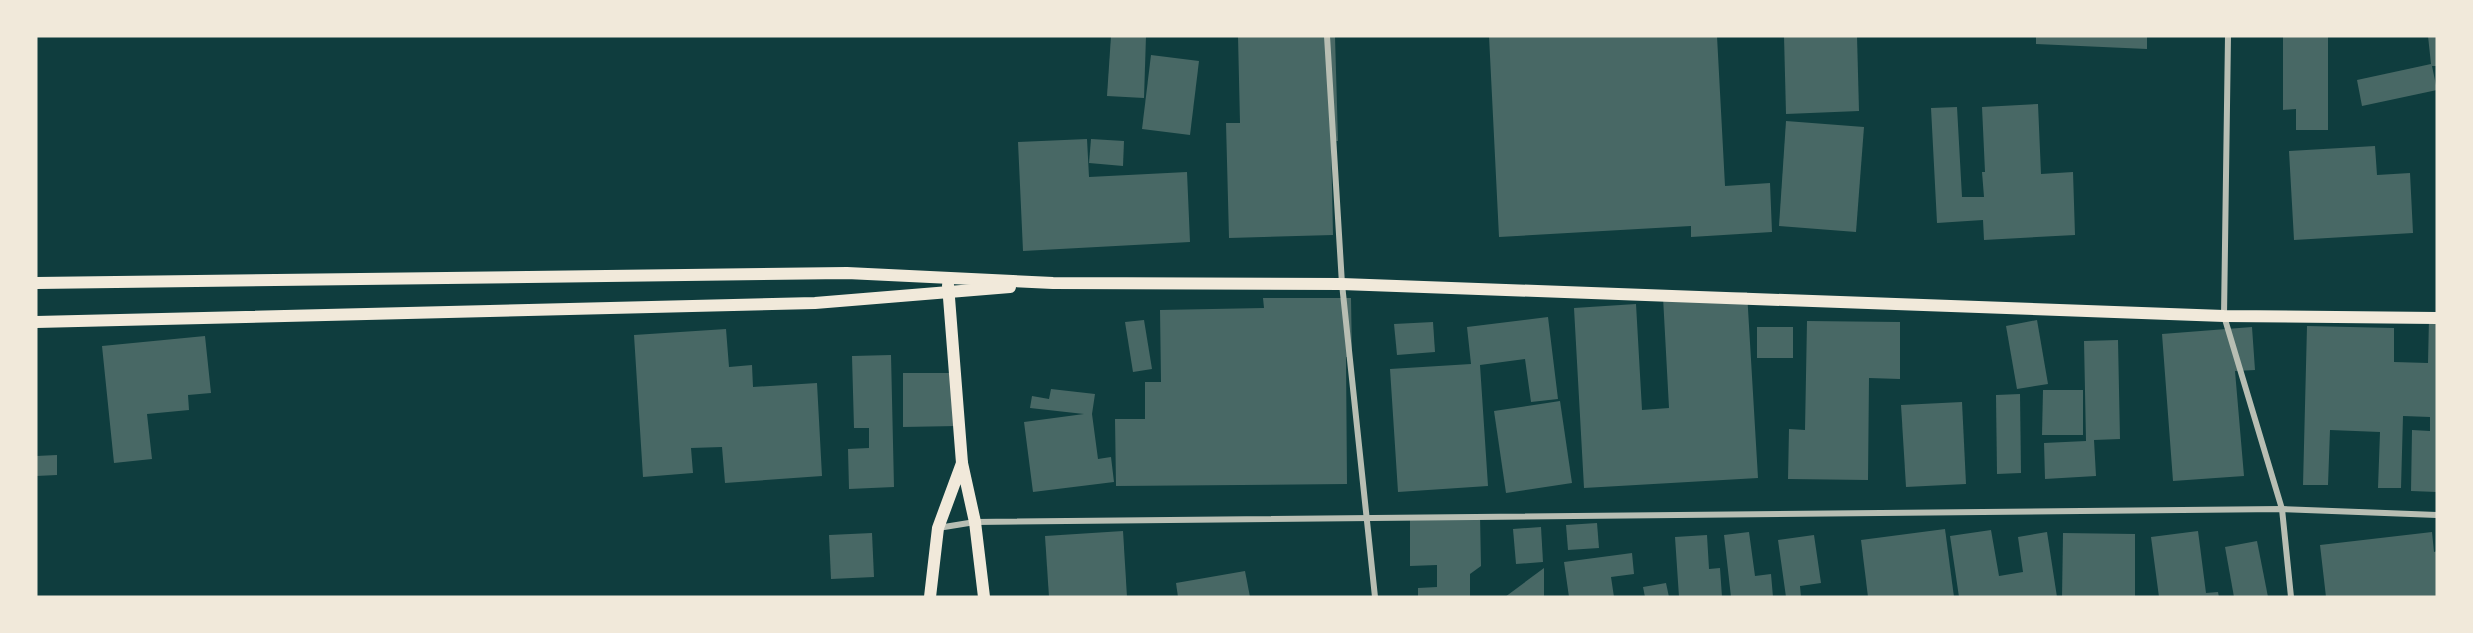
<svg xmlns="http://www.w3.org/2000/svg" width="2473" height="633" font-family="'Fira Sans Condensed',sans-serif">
	<rect width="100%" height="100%" fill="#0f3d3e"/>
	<!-- building -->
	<g fill="#486865">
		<path d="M 1111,36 L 1146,36 L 1144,98 L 1107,96 Z"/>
		<path d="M 1238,36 L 1335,36 L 1338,141 L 1331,141 L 1333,235 L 1229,238 L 1226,123 L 1240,123 Z"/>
		<path d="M 1489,36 L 1717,36 L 1725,186 L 1770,183 L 1772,232 L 1691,237 L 1691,226 L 1499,237 Z"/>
		<path d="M 1784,36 L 1857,36 L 1859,111 L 1786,114 Z"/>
		<path d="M 2036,36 L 2147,36 L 2147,49 L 2036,44 Z"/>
		<path d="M 2283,36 L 2328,36 L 2328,130 L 2296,130 L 2296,109 L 2283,110 Z"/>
		<path d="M 2428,36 L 2437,36 L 2437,66 L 2432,66 L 2437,90 L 2362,106 L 2357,80 L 2431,64 Z"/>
		<path d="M 1151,55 L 1199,61 L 1190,135 L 1142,129 Z"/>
		<path d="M 2038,104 L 2041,174 L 2073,172 L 2075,235 L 1984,240 L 1983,220 L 1937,223 L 1931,108 L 1957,107 L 1962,197 L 1984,197 L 1982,172 L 1985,172 L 1982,107 Z"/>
		<path d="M 1786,121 L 1864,127 L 1856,232 L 1779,226 Z"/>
		<path d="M 1087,139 L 1089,177 L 1187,172 L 1190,242 L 1023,251 L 1018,142 Z"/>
		<path d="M 1091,139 L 1124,141 L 1123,166 L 1089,163 Z"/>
		<path d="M 2375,146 L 2377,175 L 2410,173 L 2413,233 L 2294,240 L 2289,151 Z"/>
		<path d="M 1747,292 L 1758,478 L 1584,488 L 1574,308 L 1636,304 L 1642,410 L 1669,408 L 1663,297 Z"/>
		<path d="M 1263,298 L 1351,298 L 1352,357 L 1346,357 L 1347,484 L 1116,486 L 1115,419 L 1145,419 L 1145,382 L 1161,382 L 1160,310 L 1264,308 Z"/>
		<path d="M 1548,317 L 1558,399 L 1531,402 L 1525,359 L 1480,365 L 1488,486 L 1398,492 L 1390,369 L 1471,364 L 1467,327 Z"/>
		<path d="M 2429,318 L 2437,319 L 2437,492 L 2411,491 L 2412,430 L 2430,431 L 2430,417 L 2403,416 L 2401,488 L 2378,488 L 2380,432 L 2330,430 L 2328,485 L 2303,485 L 2307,326 L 2394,328 L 2394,362 L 2428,363 Z"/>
		<path d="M 1144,320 L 1152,369 L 1133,372 L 1125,322 Z"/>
		<path d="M 2037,320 L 2048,384 L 2017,389 L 2006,326 Z"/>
		<path d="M 1807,321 L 1900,322 L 1900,379 L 1869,378 L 1868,480 L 1788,479 L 1789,429 L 1805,430 Z"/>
		<path d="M 1433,322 L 1435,352 L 1397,355 L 1394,324 Z"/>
		<rect x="1757" y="327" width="36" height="31"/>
		<path d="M 2252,327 L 2255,370 L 2235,371 L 2244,476 L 2173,481 L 2162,334 Z"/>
		<path d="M 726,329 L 729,367 L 752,365 L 753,387 L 817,383 L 822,476 L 725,483 L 722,447 L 691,448 L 693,473 L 643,477 L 634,335 Z"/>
		<path d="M 205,336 L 211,393 L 188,395 L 189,410 L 147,414 L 152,459 L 114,463 L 102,346 Z"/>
		<path d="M 2118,340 L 2120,439 L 2094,440 L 2096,476 L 2045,479 L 2044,443 L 2086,441 L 2084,341 Z"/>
		<path d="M 891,355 L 894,487 L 849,489 L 848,449 L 869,448 L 869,428 L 854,428 L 852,356 Z"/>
		<path d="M 903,373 L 956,373 L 957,426 L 903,427 Z"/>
		<path d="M 1051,389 L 1095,394 L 1092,414 L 1098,459 L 1111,457 L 1114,482 L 1033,492 L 1024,422 L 1084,414 L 1030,408 L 1032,396 L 1049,399 Z"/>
		<path d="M 2043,390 L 2083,390 L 2083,435 L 2042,435 Z"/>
		<path d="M 2020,394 L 2021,473 L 1997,474 L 1996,395 Z"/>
		<path d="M 1560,401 L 1572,483 L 1506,493 L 1494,411 Z"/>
		<path d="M 1962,402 L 1966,484 L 1906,487 L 1901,405 Z"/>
		<path d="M 57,455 L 57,475 L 36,476 L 36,456 Z"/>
		<path d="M 1410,515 L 1480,515 L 1481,566 L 1470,574 L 1470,597 L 1418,597 L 1418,588 L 1437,587 L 1437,565 L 1410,566 Z"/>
		<path d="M 1597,523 L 1599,548 L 1568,550 L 1566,525 Z"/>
		<path d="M 1541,527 L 1543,562 L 1516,564 L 1513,529 Z"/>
		<path d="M 1945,529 L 1954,597 L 1868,597 L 1861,540 Z"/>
		<path d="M 1991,530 L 1999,576 L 2023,572 L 2018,537 L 2047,532 L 2057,597 L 1959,597 L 1950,536 Z"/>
		<path d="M 1123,531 L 1127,597 L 1049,597 L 1045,536 Z"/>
		<path d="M 2198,531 L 2206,593 L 2218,592 L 2219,597 L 2159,597 L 2151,537 Z"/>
		<path d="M 1749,532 L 1755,576 L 1771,574 L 1773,597 L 1731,597 L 1724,535 Z"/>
		<path d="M 2432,532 L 2434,552 L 2437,551 L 2437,597 L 2326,597 L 2320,545 Z"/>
		<path d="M 872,533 L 874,577 L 831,579 L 829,535 Z"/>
		<path d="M 2063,533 L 2135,534 L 2135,597 L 2062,597 Z"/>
		<path d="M 1707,535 L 1709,569 L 1720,568 L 1722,597 L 1679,597 L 1675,537 Z"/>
		<path d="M 1814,535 L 1821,583 L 1800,586 L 1801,597 L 1786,597 L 1778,540 Z"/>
		<path d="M 2257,541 L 2268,597 L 2234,597 L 2225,547 Z"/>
		<path d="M 1632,553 L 1634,574 L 1611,577 L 1614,597 L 1569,597 L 1564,562 Z"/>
		<path d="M 1544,568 L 1544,597 L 1505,597 Z"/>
		<path d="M 1245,571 L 1250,597 L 1178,597 L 1176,583 Z"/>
		<path d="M 1666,583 L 1669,597 L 1645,597 L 1643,587 Z"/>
	</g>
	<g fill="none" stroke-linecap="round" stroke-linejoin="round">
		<!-- minor -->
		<g stroke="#b8beb3" stroke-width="6">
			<path d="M 1327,36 L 1342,284 L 1375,597"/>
			<path d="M 2228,36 L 2224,316 L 2282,509 L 2291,597"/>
			<path d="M 938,528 L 975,522 L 2282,509 L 2437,515"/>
		</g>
		<!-- secondary -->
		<g stroke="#f1e9da" stroke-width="12">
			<path d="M 36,283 L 847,273 L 1053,283 L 1342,284 L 2224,316 L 2437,318"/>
			<path d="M 948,285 L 962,463"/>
			<path d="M 36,322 L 815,303 L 1010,287"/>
			<path d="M 930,597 L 938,528 L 962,463 L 975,522 L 984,597"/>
		</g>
	</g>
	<!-- border -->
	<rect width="2473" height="633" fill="none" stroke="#f1e9da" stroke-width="75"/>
</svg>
